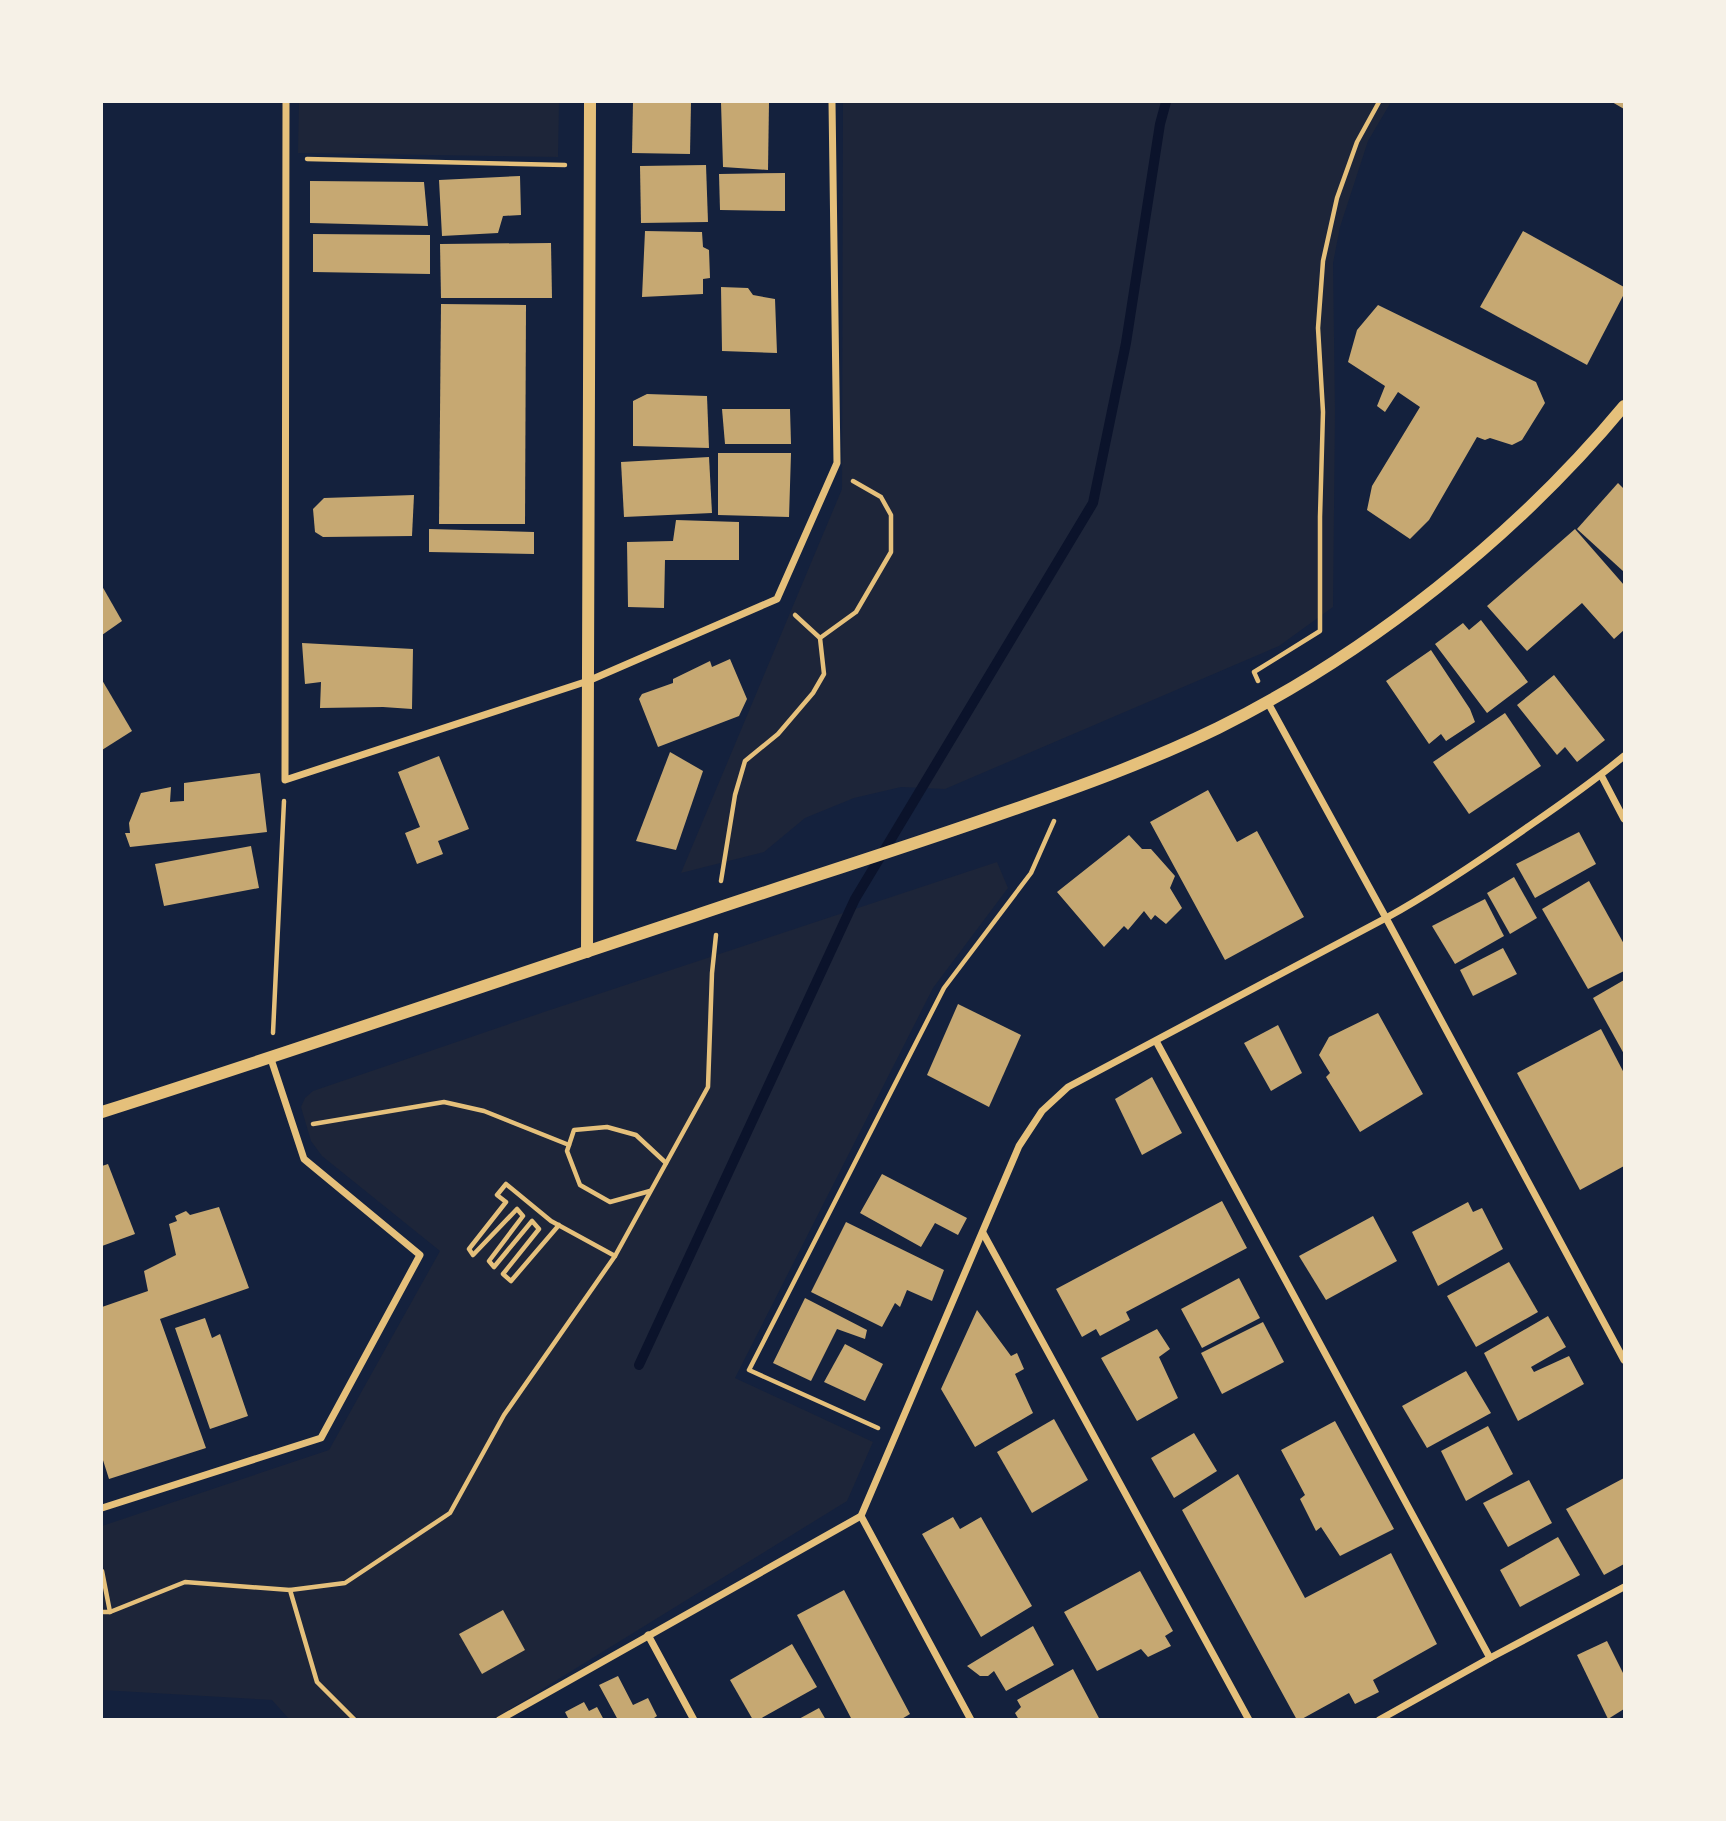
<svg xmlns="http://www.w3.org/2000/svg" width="1726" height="1821" font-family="Ubuntu,sans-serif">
	<rect width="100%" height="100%" fill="#14213d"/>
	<!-- green -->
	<g fill="#1d2539">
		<path d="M 299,102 L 559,102 L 558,157 L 298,153 Z"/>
		<path d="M 843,102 L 1391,102 L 1368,141 L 1340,227 L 1333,263 L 1335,412 L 1333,607 L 1279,646 L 945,789 L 901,787 L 854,798 L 805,818 L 764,852 L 681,873 L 842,489 Z"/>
		<path d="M 997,862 L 1008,888 L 933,988 L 735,1378 L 873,1442 L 847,1501 L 492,1720 L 289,1719 L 272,1700 L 102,1690 L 102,1526 L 329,1450 L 440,1251 L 322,1156 L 311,1141 L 301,1107 L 305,1098 L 313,1091 L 544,1012 Z"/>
	</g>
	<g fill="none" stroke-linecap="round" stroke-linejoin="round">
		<!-- stream -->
		<path stroke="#0b132b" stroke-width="10" d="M 639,1365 L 855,899 L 1093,503 L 1126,343 L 1160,124 L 1166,102"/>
	</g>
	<!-- building -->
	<g fill="#c6a872">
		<path d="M 633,102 L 691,102 L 690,154 L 632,153 Z"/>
		<path d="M 721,102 L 769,102 L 768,170 L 723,167 Z"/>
		<path d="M 1612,102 L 1624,102 L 1624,109 Z"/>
		<path d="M 706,165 L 708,222 L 641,223 L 640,166 Z"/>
		<path d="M 785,173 L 785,211 L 720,210 L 719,174 Z"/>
		<path d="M 520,176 L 521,215 L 503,216 L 498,233 L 442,236 L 439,180 Z"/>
		<path d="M 310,181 L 424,182 L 428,226 L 310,223 Z"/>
		<path d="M 645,231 L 702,232 L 703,247 L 709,250 L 710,278 L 703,279 L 703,294 L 642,297 Z"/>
		<path d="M 1523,231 L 1624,287 L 1624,294 L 1587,365 L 1480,307 Z"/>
		<path d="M 313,234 L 430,235 L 430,274 L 313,272 Z"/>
		<path d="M 551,243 L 552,298 L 441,298 L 440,244 Z"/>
		<path d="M 721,287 L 748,288 L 753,295 L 775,299 L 777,353 L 722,351 Z"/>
		<path d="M 441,304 L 526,305 L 525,524 L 439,524 Z"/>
		<path d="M 1378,305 L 1536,382 L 1545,403 L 1522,440 L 1512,445 L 1490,438 L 1485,440 L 1477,437 L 1429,520 L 1410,539 L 1367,510 L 1372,486 L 1420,407 L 1398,392 L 1385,412 L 1377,406 L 1385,386 L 1348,362 L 1357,330 Z"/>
		<path d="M 647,394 L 707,396 L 709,448 L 633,446 L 633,401 Z"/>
		<path d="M 722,409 L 790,409 L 791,444 L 725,444 Z"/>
		<path d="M 718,453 L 791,453 L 789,517 L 718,515 Z"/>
		<path d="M 709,457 L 712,513 L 624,517 L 621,462 Z"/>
		<path d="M 1618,483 L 1624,489 L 1624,572 L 1577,529 Z"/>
		<path d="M 414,495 L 412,536 L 323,537 L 315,532 L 313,509 L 324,498 Z"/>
		<path d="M 676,520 L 739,522 L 739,560 L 665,560 L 664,608 L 628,607 L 627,542 L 673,541 Z"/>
		<path d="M 429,529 L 534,532 L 534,554 L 429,552 Z"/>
		<path d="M 1575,529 L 1624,585 L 1624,630 L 1614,639 L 1582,603 L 1527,651 L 1487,606 Z"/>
		<path d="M 102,586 L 122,621 L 102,635 Z"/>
		<path d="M 1481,620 L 1528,682 L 1487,713 L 1435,644 L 1463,623 L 1469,630 Z"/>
		<path d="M 302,643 L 413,649 L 412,709 L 383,707 L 320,708 L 321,682 L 305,684 Z"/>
		<path d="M 1431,650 L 1470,709 L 1475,722 L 1446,741 L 1441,734 L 1429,744 L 1386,681 Z"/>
		<path d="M 730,659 L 747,699 L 739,716 L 658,747 L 639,699 L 642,694 L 673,683 L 673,679 L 710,661 L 712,667 Z"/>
		<path d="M 1554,675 L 1605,740 L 1577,762 L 1565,747 L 1557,755 L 1517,705 Z"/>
		<path d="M 102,680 L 132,731 L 102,750 Z"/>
		<path d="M 1505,713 L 1541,766 L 1469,814 L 1433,762 Z"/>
		<path d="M 670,752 L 703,771 L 676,850 L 636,841 Z"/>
		<path d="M 439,756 L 469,829 L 438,841 L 443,854 L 417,864 L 405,833 L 420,827 L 398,772 Z"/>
		<path d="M 260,773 L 267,832 L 130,847 L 125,833 L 130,833 L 129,823 L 141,793 L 171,787 L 170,802 L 184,801 L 184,783 Z"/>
		<path d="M 1208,790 L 1237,842 L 1257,831 L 1304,917 L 1225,960 L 1150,822 Z"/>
		<path d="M 1579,832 L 1596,864 L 1535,898 L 1516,864 Z"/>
		<path d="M 1129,835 L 1142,849 L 1151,849 L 1175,876 L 1170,888 L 1182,908 L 1166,924 L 1155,915 L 1151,920 L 1144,911 L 1128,930 L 1124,926 L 1104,947 L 1057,892 Z"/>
		<path d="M 251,846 L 259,888 L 164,906 L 155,864 Z"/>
		<path d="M 1514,877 L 1537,918 L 1510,934 L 1487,893 Z"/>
		<path d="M 1589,881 L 1624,944 L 1624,971 L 1588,989 L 1542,909 Z"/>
		<path d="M 1485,899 L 1504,936 L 1455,964 L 1432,926 Z"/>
		<path d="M 1503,948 L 1517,974 L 1473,996 L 1460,970 Z"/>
		<path d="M 1624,980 L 1624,1054 L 1593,998 Z"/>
		<path d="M 958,1004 L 1021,1035 L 989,1107 L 927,1075 Z"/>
		<path d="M 1378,1013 L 1423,1094 L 1360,1132 L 1326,1077 L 1330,1073 L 1319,1055 L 1329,1037 Z"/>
		<path d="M 1278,1025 L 1302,1073 L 1271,1091 L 1244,1043 Z"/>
		<path d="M 1601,1029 L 1624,1073 L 1624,1166 L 1580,1190 L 1517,1073 Z"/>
		<path d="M 1152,1077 L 1182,1133 L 1142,1155 L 1115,1099 Z"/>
		<path d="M 108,1164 L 135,1234 L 102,1246 L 102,1166 Z"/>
		<path d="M 882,1174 L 967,1218 L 958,1235 L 935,1223 L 921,1247 L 860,1213 Z"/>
		<path d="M 1222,1201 L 1247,1248 L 1126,1312 L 1130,1320 L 1100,1336 L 1096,1329 L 1082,1337 L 1056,1289 Z"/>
		<path d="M 1468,1202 L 1473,1212 L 1482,1208 L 1503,1249 L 1438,1286 L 1412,1232 Z"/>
		<path d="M 219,1207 L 249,1288 L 160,1319 L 206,1448 L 109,1479 L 102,1457 L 102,1307 L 148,1291 L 144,1271 L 176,1255 L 169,1224 L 177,1221 L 175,1216 L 186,1211 L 190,1215 Z"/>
		<path d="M 1373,1216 L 1397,1261 L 1326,1300 L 1299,1256 Z"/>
		<path d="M 846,1222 L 944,1270 L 932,1301 L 907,1290 L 900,1307 L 895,1303 L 882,1327 L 811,1292 Z"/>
		<path d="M 1509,1262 L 1538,1312 L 1476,1347 L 1447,1296 Z"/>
		<path d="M 1239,1278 L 1260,1318 L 1202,1348 L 1181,1309 Z"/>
		<path d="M 805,1298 L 867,1330 L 865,1339 L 837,1329 L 811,1381 L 773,1363 Z"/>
		<path d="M 977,1310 L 1011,1356 L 1017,1353 L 1024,1369 L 1015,1374 L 1033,1413 L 975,1447 L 941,1389 Z"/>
		<path d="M 1548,1316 L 1566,1347 L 1531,1367 L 1534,1372 L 1569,1356 L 1584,1384 L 1518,1421 L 1484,1353 Z"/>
		<path d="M 205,1318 L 212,1338 L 220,1334 L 248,1416 L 210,1429 L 175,1328 Z"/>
		<path d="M 1263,1322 L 1284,1362 L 1222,1394 L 1201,1353 Z"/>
		<path d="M 1157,1329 L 1170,1349 L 1159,1357 L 1178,1398 L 1137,1421 L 1101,1358 Z"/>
		<path d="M 845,1344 L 883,1364 L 865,1401 L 824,1382 Z"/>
		<path d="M 1466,1371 L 1491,1413 L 1427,1448 L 1402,1406 Z"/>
		<path d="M 1054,1419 L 1088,1480 L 1032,1513 L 997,1452 Z"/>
		<path d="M 1335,1421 L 1394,1529 L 1340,1556 L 1321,1527 L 1316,1531 L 1300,1499 L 1305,1495 L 1281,1450 Z"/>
		<path d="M 1488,1426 L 1513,1474 L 1466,1501 L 1441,1451 Z"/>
		<path d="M 1194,1433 L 1217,1471 L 1174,1498 L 1151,1458 Z"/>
		<path d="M 1238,1474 L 1305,1598 L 1391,1553 L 1437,1644 L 1373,1680 L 1379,1692 L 1355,1704 L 1349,1693 L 1300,1720 L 1297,1720 L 1182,1510 Z"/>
		<path d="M 1624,1478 L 1624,1564 L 1604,1575 L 1566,1509 Z"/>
		<path d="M 1529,1480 L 1552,1523 L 1508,1547 L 1483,1503 Z"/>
		<path d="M 953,1517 L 960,1529 L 981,1517 L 1032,1606 L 981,1637 L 922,1534 Z"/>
		<path d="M 1558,1537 L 1580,1575 L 1520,1607 L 1500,1570 Z"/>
		<path d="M 1140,1571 L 1173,1631 L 1165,1636 L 1171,1646 L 1148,1657 L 1141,1649 L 1097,1671 L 1064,1612 Z"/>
		<path d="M 844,1590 L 910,1714 L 900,1720 L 852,1720 L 797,1615 Z"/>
		<path d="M 503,1610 L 525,1650 L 482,1674 L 459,1634 Z"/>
		<path d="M 1033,1626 L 1054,1665 L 1006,1691 L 994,1671 L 988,1676 L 980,1676 L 967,1666 Z"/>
		<path d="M 1607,1641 L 1624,1675 L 1624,1709 L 1608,1719 L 1577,1655 Z"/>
		<path d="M 792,1644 L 817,1687 L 758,1720 L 753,1720 L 730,1680 Z"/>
		<path d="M 1073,1669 L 1100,1720 L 1019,1720 L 1015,1713 L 1021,1707 L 1017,1700 Z"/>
		<path d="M 618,1676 L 633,1705 L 648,1698 L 657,1716 L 651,1720 L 618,1720 L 599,1685 Z"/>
		<path d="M 584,1702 L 589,1711 L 597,1707 L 604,1720 L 569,1720 L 565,1712 Z"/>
		<path d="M 819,1708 L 826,1720 L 797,1720 Z"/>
	</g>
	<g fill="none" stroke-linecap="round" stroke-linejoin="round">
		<!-- path -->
		<g stroke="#e5c07b" stroke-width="4.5">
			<path d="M 307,159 L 565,165"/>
			<path d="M 795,615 L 820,638"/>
			<path d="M 1258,681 L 1254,672 L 1320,631 L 1320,517 L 1323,412 L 1318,328 L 1323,261 L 1337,198 L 1357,142 L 1379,102"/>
			<path d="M 721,881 L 735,795 L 745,761 L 778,734 L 813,693 L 824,674 L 820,638 L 856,612 L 891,552 L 891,515 L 881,497 L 853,481"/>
			<path d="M 273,1033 L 284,801"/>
			<path d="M 313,1124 L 444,1102 L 484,1111 L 569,1145"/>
			<path d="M 650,1191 L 610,1202 L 580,1185 L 567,1151 L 574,1130 L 607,1127 L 636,1135 L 666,1163"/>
			<path d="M 559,1225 L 511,1281 L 503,1274 L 539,1229 L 532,1221 L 494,1267 L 489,1261 L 523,1216 L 517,1209 L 473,1255 L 469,1249 L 506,1202 L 497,1195 L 506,1184 L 551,1221 L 615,1256"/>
			<path d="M 878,1428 L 749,1370 L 944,988 L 1031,873 L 1054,821"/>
			<path d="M 102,1571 L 110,1612"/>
			<path d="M 290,1590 L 345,1583 L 450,1513 L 504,1415 L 615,1256 L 708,1087 L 712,973 L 716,935"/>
			<path d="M 102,1612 L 110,1612 L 185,1582 L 290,1590 L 317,1682 L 355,1720"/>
		</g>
		<!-- minor -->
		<g stroke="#e5c07b" stroke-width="7">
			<path d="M 286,102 L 285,780 L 588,681 L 777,599 L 837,463 L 832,102"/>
			<path d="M 1267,701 L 1386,918 L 1624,1360"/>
			<path d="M 1601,775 L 1624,819"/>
			<path d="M 1156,1041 L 1490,1658"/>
			<path d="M 983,1233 L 1249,1720"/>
			<path d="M 102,1508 L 321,1438 L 420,1255 L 304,1159 L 271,1059"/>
			<path d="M 861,1516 L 971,1720"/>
			<path d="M 648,1635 L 694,1720"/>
			<path d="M 499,1720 L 861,1516 L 1019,1146 L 1042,1111 L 1068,1087 L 1386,918 C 1437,890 1485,857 1532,824 C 1564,802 1595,780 1624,756"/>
			<path d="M 1379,1720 L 1490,1658 L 1624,1587"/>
		</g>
		<!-- tertiary -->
		<g stroke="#e5c07b" stroke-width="12">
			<path d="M 587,952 L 590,102"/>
			<path d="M 102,1112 C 300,1049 497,981 694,916 C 797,881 901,849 1003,813 C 1076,788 1148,762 1218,728 C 1369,653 1516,536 1624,406"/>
		</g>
	</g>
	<!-- border -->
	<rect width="1726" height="1821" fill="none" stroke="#f6f1e7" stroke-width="206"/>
</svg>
